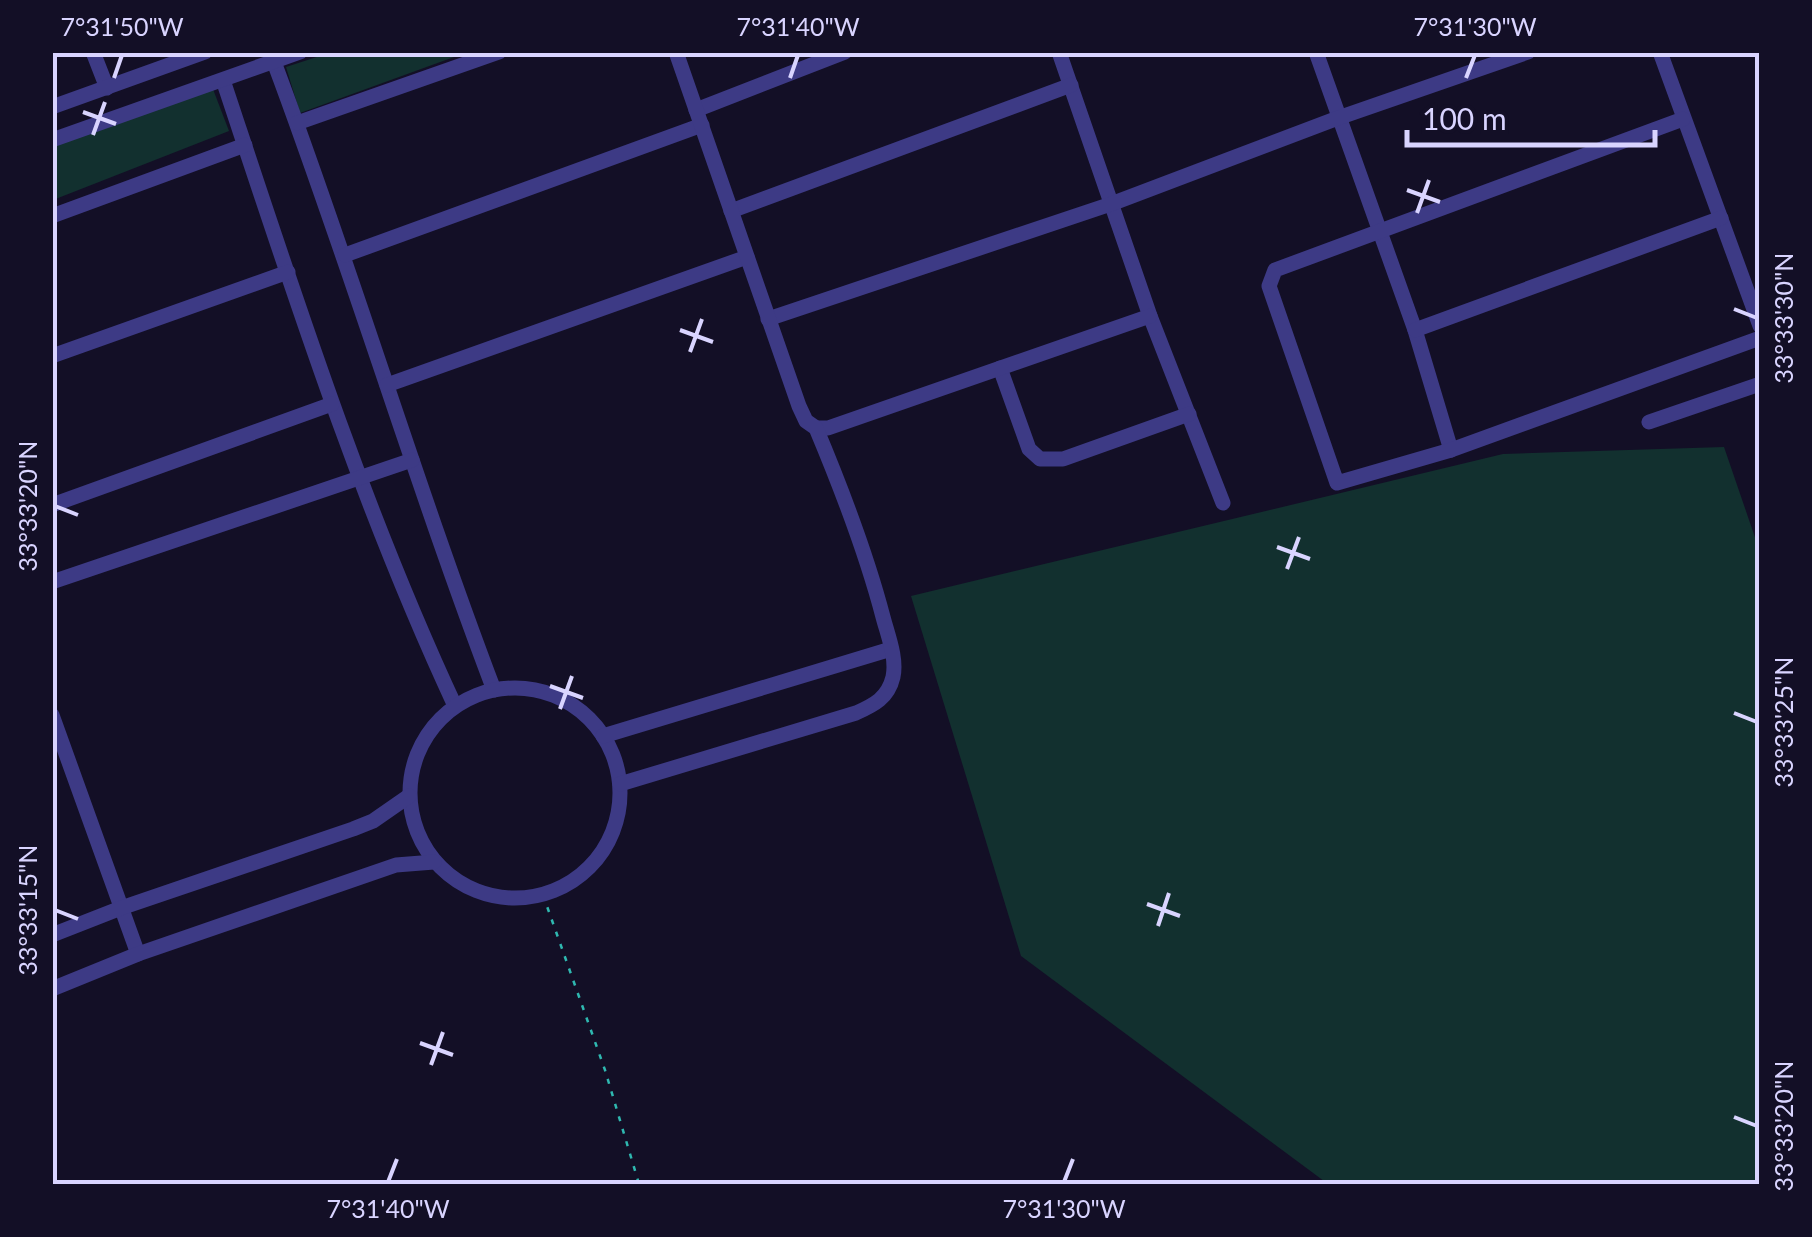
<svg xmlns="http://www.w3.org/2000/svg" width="1812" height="1237" font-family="Lato,sans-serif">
	<rect width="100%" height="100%" fill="#130f26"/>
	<!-- green -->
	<g fill="#12302f">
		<path d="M 329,53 L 465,53 L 300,113 L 286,67 Z"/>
		<path d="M 211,84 L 229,131 L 53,200 L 53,145 Z"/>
		<path d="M 1724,447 L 1760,552 L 1759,1184 L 1328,1184 L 1021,956 L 911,596 L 1503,454 Z"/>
	</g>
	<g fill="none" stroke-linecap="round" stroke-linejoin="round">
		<!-- path -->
		<path stroke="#2fb8b0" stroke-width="2.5" stroke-dasharray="5 8" stroke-linecap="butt" d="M 543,895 L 605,1070 L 639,1184"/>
		<!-- minor -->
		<g stroke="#3d3a85" stroke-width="15">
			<path d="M 93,52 L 107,88"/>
			<path d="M 1059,52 L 1150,316 L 1223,503"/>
			<path d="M 1316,52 L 1415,330 L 1451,450"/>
			<path d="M 1660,52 L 1760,326"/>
			<path d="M 274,62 C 352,270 415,482 494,690"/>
			<path d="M 223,80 C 293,291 361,504 455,706"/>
			<path d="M 52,107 L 205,52"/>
			<path d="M 696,110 L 845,52"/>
			<path d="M 1683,119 L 1275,270 L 1269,286 L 1337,483 L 1451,450 L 1760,338"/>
			<path d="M 297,123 L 499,52"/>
			<path d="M 52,140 L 300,52"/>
			<path d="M 731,211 L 1071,85"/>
			<path d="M 52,216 L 245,145"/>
			<path d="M 345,255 L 702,125"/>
			<path d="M 768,319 L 1111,204 L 1338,118 L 1528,52"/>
			<path d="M 1415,330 L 1721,218"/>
			<path d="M 52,356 L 288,272"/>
			<path d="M 1000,368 L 1029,449 L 1040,459 L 1063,459 L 1189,414"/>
			<path d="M 387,385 L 747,257"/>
			<path d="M 1649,422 L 1760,384"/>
			<path d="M 816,428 L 828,428 L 1150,316"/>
			<path d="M 52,505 L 332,404"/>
			<path d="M 52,582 L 412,460"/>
			<circle cx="515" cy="793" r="105"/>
			<path d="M 52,715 L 138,954"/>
			<path d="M 603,736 L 891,649"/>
			<path d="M 620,784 L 856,713 C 874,705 888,698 893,677 C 897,658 888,636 883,617 C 866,552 842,490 816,428 L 806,421 L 799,406 L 676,52"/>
			<path d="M 52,935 L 121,908 L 353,829 L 373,821 L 409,796"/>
			<path d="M 52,989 L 138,954 L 396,865 L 434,862"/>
		</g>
	</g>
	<!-- ticks -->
	<path fill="none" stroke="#d9d4ff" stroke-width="4" d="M 114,78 L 122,55M 790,78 L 798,55M 1466,78 L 1475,55M 83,112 L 116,124M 93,135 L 105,102M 1407,190 L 1440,202M 1417,213 L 1429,180M 1734,309 L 1757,318M 680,330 L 713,342M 690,352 L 702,319M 55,506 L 78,515M 1277,547 L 1310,559M 1287,569 L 1299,537M 550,686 L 583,698M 560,709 L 572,676M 1734,713 L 1757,722M 1147,904 L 1180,916M 55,910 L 78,919M 1158,926 L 1169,893M 420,1043 L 453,1055M 431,1065 L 443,1032M 1734,1117 L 1757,1126M 388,1182 L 397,1159M 1064,1182 L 1073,1159"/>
	<!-- border -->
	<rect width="1812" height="1237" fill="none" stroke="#130f26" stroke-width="110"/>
	<!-- scale -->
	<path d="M1407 130v15h248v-15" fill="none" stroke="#d9d4ff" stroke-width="5"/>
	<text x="1422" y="130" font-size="30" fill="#d9d4ff" stroke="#130f26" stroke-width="8" paint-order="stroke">100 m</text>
	<rect x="55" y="55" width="1702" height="1127" fill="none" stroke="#d9d4ff" stroke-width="4"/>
	<g font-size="25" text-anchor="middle" fill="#d9d4ff">
		<text x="122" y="36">7°31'50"W</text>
		<text x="798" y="36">7°31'40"W</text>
		<text x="1475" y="36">7°31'30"W</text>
		<text transform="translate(1784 318) rotate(-90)" y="9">33°33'30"N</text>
		<text transform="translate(28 506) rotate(-90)" y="9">33°33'20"N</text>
		<text transform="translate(1784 722) rotate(-90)" y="9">33°33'25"N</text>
		<text transform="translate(28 910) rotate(-90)" y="9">33°33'15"N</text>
		<text transform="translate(1784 1126) rotate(-90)" y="9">33°33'20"N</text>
		<text x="388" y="1218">7°31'40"W</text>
		<text x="1064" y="1218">7°31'30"W</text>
	</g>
</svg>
